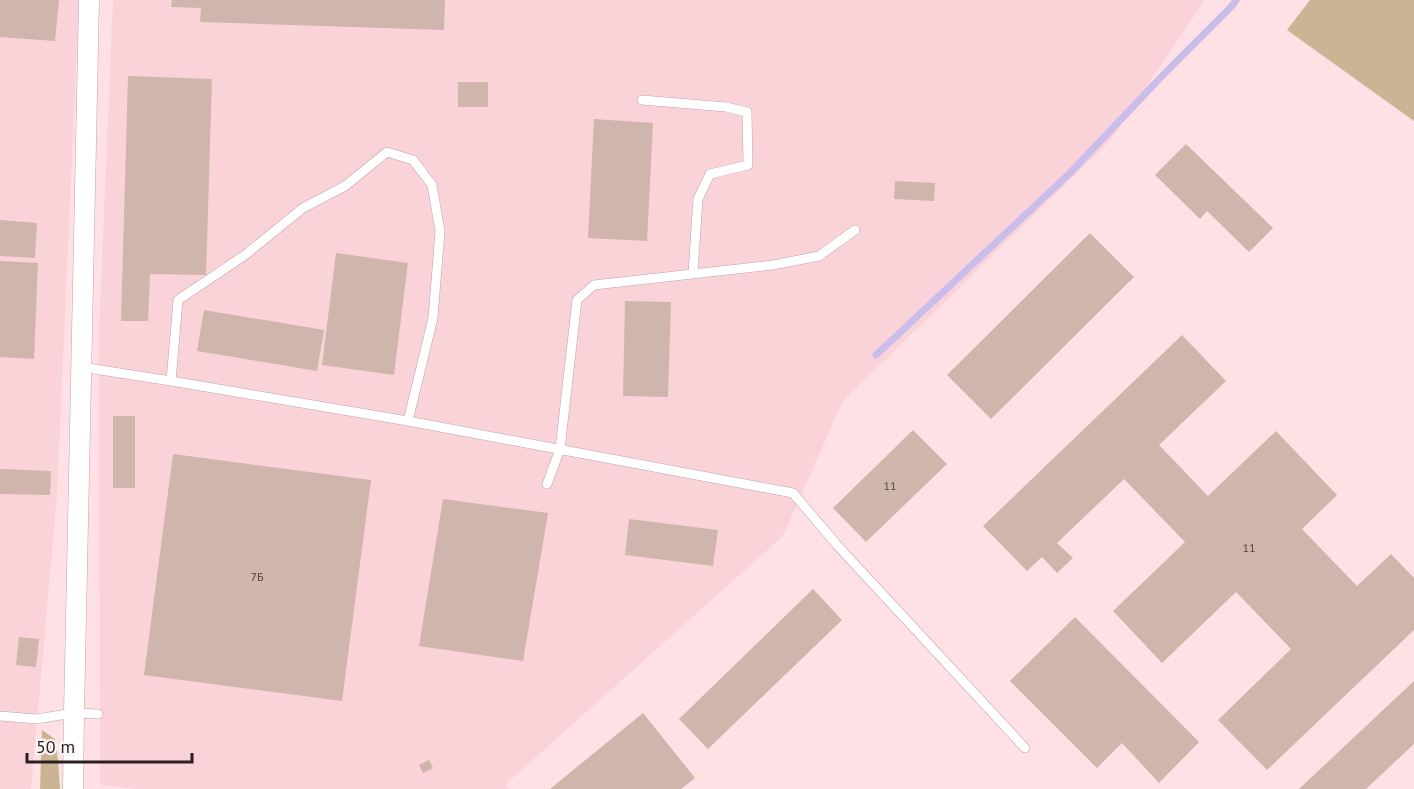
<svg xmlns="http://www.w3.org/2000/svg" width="1414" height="789" font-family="'PT Sans',sans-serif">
	<rect width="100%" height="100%" fill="#ffe1e5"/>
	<!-- built -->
	<g fill="#f9d3d8">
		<path d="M 0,0 L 79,0 L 57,495 L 31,789 L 0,789 Z"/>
		<path d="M 113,0 L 1205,0 L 1109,142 L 843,401 L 783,536 L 506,784 L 509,789 L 137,789 L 100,785 L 99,332 Z"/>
	</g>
	<!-- green -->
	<g fill="#cbb493">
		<path d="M 1310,0 L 1414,0 L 1414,121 L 1287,30 Z"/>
		<path d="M 42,730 L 55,739 L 58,760 L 60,789 L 40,789 Z"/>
	</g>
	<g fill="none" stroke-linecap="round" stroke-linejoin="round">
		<!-- stream -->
		<path stroke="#cabceb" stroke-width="7" d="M 876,355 L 1070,173 L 1164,74 L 1232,6 L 1236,0"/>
	</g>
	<!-- building -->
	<g fill="#cfb5ab">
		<path d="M 0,0 L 59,0 L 55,41 L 0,37 Z"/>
		<path d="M 172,0 L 445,0 L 444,30 L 200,22 L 201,8 L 171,7 Z"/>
		<path d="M 128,76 L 212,79 L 206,275 L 150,274 L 148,321 L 121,321 Z"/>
		<rect x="458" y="82" width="30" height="25"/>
		<path d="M 594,119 L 653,123 L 647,241 L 588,238 Z"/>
		<path d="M 1186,144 L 1273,228 L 1249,252 L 1207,211 L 1200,219 L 1155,175 Z"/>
		<path d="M 895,181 L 935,183 L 934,201 L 894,199 Z"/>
		<path d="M 0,220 L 37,223 L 35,258 L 0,256 Z"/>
		<path d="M 1090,233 L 1134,277 L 991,419 L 947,375 Z"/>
		<path d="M 336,253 L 408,263 L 394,375 L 322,365 Z"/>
		<path d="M 0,261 L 38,263 L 34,359 L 0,357 Z"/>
		<path d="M 625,301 L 671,302 L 668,397 L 623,396 Z"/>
		<path d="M 204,310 L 324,330 L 317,371 L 197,351 Z"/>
		<path d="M 1182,335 L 1226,381 L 1159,445 L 1208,496 L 1276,431 L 1337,495 L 1302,529 L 1357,586 L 1391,554 L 1414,578 L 1414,630 L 1267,770 L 1218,720 L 1291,649 L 1236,592 L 1162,663 L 1113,611 L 1185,542 L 1124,479 L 1057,543 L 1073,558 L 1057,573 L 1042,557 L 1027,571 L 983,526 Z"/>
		<rect x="113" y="416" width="22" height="72"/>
		<path d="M 913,430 L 947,464 L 866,542 L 833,508 Z"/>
		<path d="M 173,454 L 371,480 L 342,701 L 144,675 Z"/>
		<path d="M 0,469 L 51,471 L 50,495 L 0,494 Z"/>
		<path d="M 443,499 L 548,513 L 523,661 L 419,646 Z"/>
		<path d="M 629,519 L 718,530 L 713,566 L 625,555 Z"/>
		<path d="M 813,589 L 842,620 L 708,749 L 679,719 Z"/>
		<path d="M 1075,617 L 1199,742 L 1159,783 L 1122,743 L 1097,768 L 1010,681 Z"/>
		<path d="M 19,637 L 39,639 L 36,667 L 16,665 Z"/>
		<path d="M 1414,681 L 1414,744 L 1366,789 L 1299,789 Z"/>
		<path d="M 643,713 L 695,778 L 681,789 L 550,789 Z"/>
		<path d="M 429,760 L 433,768 L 423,773 L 419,765 Z"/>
	</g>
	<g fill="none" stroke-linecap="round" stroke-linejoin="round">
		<defs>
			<g id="lane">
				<path d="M 642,100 L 726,107 L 747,112 L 748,165 L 710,174 L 698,199 L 693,273"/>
				<path d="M 81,367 L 171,381 L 408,421 L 793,493 L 837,545 L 1025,748"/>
				<path d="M 171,381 L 178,300 L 245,255 L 303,208 L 345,186 L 387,152 L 413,160 L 432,185 L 440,231 L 433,318 L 408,421"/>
				<path d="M 547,484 L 560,449 L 577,300 L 594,285 L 773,265 L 819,256 L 855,230"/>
				<path d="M 0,716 L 36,719 L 74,713 L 98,714"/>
			</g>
			<path id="street" d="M 73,789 L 74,713 L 89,0"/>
		</defs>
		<!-- lane casing -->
		<use href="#lane" stroke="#c0a3a7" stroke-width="10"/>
		<!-- street casing -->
		<use href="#street" stroke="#c0a3a7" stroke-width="21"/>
		<!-- lane -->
		<use href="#lane" stroke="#fff" stroke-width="9"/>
		<!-- street -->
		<use href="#street" stroke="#fff" stroke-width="20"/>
	</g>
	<g text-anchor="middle" stroke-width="4.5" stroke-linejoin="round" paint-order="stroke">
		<!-- number labels -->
		<g font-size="12" fill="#534444">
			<text x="890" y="490">11</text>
			<text x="1249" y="552">11</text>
			<text x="257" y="581">7Б</text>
		</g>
	</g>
	<!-- scale -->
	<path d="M27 753v9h165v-9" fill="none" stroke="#2a1f21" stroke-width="3"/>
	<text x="36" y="753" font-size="18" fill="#2a1f21" stroke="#fbf5f6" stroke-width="4.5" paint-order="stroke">50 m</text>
</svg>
